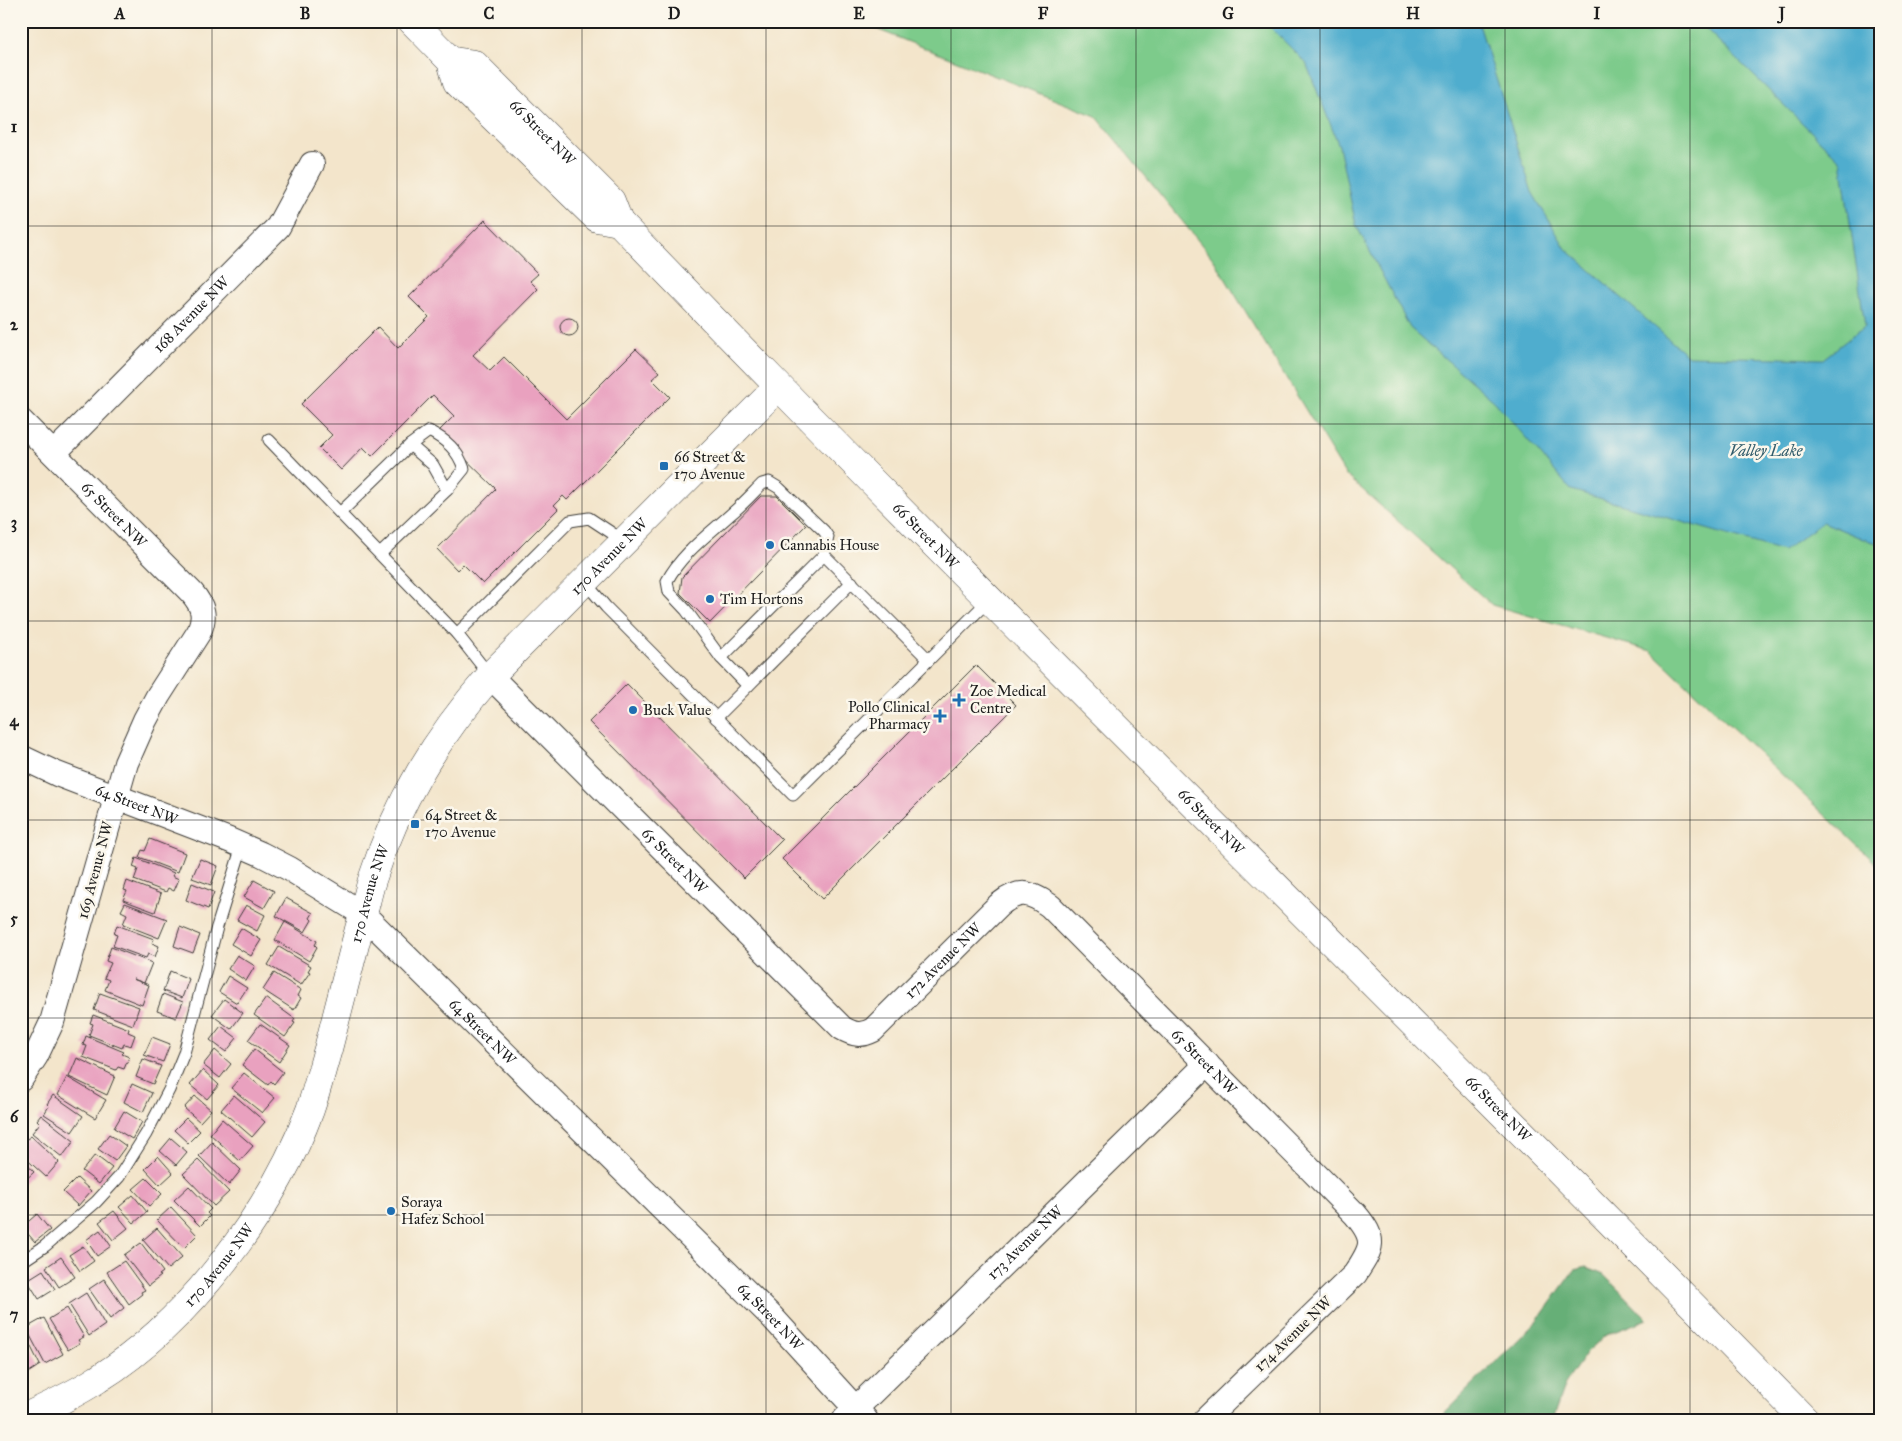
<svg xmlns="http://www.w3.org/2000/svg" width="1902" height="1441" font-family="'IM FELL Great Primer',serif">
	<rect width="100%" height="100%" fill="#fbf7ec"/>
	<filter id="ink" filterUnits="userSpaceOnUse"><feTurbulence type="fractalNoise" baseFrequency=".02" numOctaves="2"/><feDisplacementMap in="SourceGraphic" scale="10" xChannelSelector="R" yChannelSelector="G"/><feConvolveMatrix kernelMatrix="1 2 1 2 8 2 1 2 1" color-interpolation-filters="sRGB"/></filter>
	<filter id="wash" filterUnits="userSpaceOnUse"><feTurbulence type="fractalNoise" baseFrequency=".0096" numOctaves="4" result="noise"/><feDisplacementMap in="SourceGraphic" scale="20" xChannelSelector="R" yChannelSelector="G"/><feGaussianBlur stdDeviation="1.12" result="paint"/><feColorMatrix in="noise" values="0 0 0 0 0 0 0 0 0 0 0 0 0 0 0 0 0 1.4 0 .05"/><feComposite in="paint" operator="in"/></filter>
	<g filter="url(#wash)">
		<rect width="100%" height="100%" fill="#f3e5cb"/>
		<!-- green -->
		<path fill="#7dcb8b" stroke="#4c7454" d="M 856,21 L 1881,21 L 1881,868 L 1651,651 L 1492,605 L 1345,474 L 1214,260 L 1096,116 Z"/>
		<!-- forest -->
		<path fill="#66af77" stroke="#41664a" d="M 1586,1267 L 1602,1273 L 1647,1319 L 1606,1335 L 1587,1352 L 1565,1384 L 1552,1420 L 1437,1420 L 1538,1320 L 1574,1270 Z"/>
		<!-- water -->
		<path fill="#50adce" stroke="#366475" d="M 1264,21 L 1478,21 L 1532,192 L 1566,249 L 1688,356 L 1823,359 L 1865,326 L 1841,161 L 1698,21 L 1877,21 L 1881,26 L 1881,544 L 1863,539 L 1823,522 L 1783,551 L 1571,490 L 1495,402 L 1410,328 L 1356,225 L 1339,146 L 1306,63 Z"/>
		<g id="blocks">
			<!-- building -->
			<g fill="#e9a1bf">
				<path d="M 485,220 L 538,274 L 530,281 L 538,289 L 473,355 L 490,371 L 504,357 L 566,419 L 636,349 L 660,372 L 652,379 L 670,397 L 567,500 L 563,496 L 554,505 L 558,509 L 483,584 L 463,564 L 457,570 L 437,549 L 496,489 L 438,432 L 454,416 L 433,395 L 372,456 L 363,447 L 341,470 L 319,448 L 332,435 L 301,404 L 378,327 L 398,348 L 429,317 L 409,297 Z"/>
				<circle cx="569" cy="327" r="9"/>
				<path d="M 761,496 L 777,496 L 806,525 L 710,623 L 680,593 L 682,577 Z"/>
				<path d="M 976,665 L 1016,705 L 822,899 L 782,859 Z"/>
				<path d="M 627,684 L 782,840 L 744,878 L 589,722 Z"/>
				<path d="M 150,839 L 185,853 L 178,872 L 139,857 L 142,850 L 145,851 Z"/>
				<path d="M 136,858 L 174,873 L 172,876 L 179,879 L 174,891 L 168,888 L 166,892 L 134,880 L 138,869 L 133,867 Z"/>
				<path d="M 200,859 L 218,866 L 211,885 L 192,878 Z"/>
				<path d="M 254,880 L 274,891 L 264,908 L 244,897 Z"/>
				<path d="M 127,881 L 161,894 L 155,912 L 123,900 L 127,891 L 124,890 Z"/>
				<path d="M 192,883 L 214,892 L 208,909 L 186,900 Z"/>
				<path d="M 286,898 L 313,913 L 310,918 L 312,920 L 305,932 L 276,916 Z"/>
				<path d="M 125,903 L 167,919 L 159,938 L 123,924 L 127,914 L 121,911 Z"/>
				<path d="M 246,905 L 265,915 L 257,931 L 237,920 Z"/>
				<path d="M 285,922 L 317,941 L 315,945 L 317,947 L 309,961 L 275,940 Z"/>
				<path d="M 117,925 L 154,939 L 152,943 L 159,946 L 155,957 L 148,954 L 146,958 L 113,946 L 117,935 L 114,934 Z"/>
				<path d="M 180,927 L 200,935 L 193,953 L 174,946 Z"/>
				<path d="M 241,928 L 261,940 L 251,956 L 231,944 Z"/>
				<path d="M 111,947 L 152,963 L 144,983 L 133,979 L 149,985 L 142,1005 L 105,990 L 109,980 L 104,978 L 111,963 L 106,961 Z"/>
				<path d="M 279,947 L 311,966 L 308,971 L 310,972 L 301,985 L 268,965 Z"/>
				<path d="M 237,955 L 255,966 L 246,981 L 228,969 Z"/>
				<path d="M 170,971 L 189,979 L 182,998 L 163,991 Z"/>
				<path d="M 274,973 L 301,990 L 298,996 L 301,998 L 294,1010 L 263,990 Z"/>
				<path d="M 228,976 L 247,988 L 237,1003 L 219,992 Z"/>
				<path d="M 100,993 L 139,1007 L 133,1025 L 94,1010 Z"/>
				<path d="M 163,994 L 183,1002 L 176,1018 L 157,1011 Z"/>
				<path d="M 266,998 L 295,1019 L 293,1022 L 295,1023 L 285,1037 L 254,1015 Z"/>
				<path d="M 224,999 L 243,1013 L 231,1029 L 212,1015 Z"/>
				<path d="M 93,1015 L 129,1029 L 128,1032 L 135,1035 L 131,1046 L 124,1044 L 122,1048 L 89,1035 L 93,1024 L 90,1023 Z"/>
				<path d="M 260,1024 L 290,1045 L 279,1062 L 248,1040 Z"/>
				<path d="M 221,1026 L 237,1038 L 226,1052 L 210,1040 Z"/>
				<path d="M 86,1036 L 124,1052 L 122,1054 L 129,1057 L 124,1069 L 118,1067 L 116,1070 L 83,1057 L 87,1046 L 83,1045 Z"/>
				<path d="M 152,1037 L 170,1044 L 163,1062 L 144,1055 Z"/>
				<path d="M 254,1049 L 283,1072 L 274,1084 L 271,1081 L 268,1085 L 242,1065 Z"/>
				<path d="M 215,1050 L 231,1064 L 220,1078 L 203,1065 Z"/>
				<path d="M 77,1058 L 115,1076 L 107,1095 L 69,1077 Z"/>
				<path d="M 143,1059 L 161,1066 L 153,1084 L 136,1077 Z"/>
				<path d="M 203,1070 L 219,1085 L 207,1099 L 190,1085 Z"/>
				<path d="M 244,1073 L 275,1098 L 262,1113 L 231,1088 Z"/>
				<path d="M 67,1077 L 106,1100 L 95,1118 L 58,1095 Z"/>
				<path d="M 132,1084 L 152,1093 L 143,1112 L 124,1102 Z"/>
				<path d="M 53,1095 L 83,1116 L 72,1132 L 44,1114 L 49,1106 L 47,1104 Z"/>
				<path d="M 234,1095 L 265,1122 L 252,1137 L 221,1110 Z"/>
				<path d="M 195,1096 L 211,1110 L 200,1122 L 184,1108 Z"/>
				<path d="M 124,1111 L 142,1122 L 132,1139 L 114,1128 Z"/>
				<path d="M 41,1115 L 74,1141 L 62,1157 L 32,1133 L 40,1123 L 37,1120 Z"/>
				<path d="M 186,1118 L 200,1131 L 188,1143 L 174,1130 Z"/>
				<path d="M 222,1119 L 253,1146 L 240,1161 L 210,1134 Z"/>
				<path d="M 109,1134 L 126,1146 L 115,1161 L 98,1149 Z"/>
				<path d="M 24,1136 L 27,1139 L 31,1136 L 59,1162 L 46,1177 L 21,1154 L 21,1139 Z"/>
				<path d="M 171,1138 L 187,1152 L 176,1165 L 160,1151 Z"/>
				<path d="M 212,1142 L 241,1170 L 229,1185 L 199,1156 Z"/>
				<path d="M 95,1155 L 112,1168 L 99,1184 L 82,1171 Z"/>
				<path d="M 158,1156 L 173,1173 L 160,1185 L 145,1169 Z"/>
				<path d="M 21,1158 L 34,1172 L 21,1184 Z"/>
				<path d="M 198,1160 L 229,1192 L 214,1206 L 183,1174 Z"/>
				<path d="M 77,1178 L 91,1191 L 78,1206 L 63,1192 Z"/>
				<path d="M 146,1178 L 162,1194 L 149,1206 L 133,1189 Z"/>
				<path d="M 189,1186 L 211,1209 L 207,1213 L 210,1216 L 200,1226 L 174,1200 Z"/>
				<path d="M 133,1195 L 147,1212 L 134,1223 L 119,1207 Z"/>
				<path d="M 171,1207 L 197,1235 L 184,1248 L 157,1220 Z"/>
				<path d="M 114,1211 L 128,1228 L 113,1240 L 99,1222 Z"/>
				<path d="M 37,1214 L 50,1230 L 35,1242 L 22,1227 Z"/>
				<path d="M 157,1228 L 182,1257 L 168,1269 L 143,1240 Z"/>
				<path d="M 100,1230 L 111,1246 L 97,1256 L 86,1240 Z"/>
				<path d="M 141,1243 L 163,1272 L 159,1275 L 161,1276 L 148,1286 L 124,1255 Z"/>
				<path d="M 83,1246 L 94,1261 L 80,1271 L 69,1255 Z"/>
				<path d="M 61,1257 L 75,1277 L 59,1287 L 46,1267 Z"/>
				<path d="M 124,1261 L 145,1290 L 141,1292 L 142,1294 L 129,1304 L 107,1272 Z"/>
				<path d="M 43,1270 L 55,1289 L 39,1299 L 27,1280 Z"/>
				<path d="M 104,1279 L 124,1308 L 110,1319 L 89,1289 Z"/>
				<path d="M 86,1293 L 105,1325 L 89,1336 L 69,1304 Z"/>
				<path d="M 67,1308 L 84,1337 L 78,1340 L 80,1343 L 68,1350 L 49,1319 Z"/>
				<path d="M 44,1318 L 63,1354 L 45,1364 L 26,1328 Z"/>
				<path d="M 24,1333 L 40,1365 L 23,1376 L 21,1371 L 21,1334 Z"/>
			</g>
		</g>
	</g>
	<g filter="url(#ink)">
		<use href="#blocks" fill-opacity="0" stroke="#3c3a36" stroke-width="1"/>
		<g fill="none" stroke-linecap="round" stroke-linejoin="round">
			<defs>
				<g id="lane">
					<path d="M 269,440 L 457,634"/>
					<path d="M 410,445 L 429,431 C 446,440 458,450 464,469 L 447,490"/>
					<path d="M 340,513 L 410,445 L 433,465 L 447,490 L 380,554"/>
					<path d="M 584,581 L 606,607 L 793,795 L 990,599"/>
					<path d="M 721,658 L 686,610 L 669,592 L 667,581 C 681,554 709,534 731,514 C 742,505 752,494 762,484 L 769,482 L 779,488 L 824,531 L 828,537 L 824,555"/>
					<path d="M 490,676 L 457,634 L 570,521 L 589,518 L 624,541"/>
					<path d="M 748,686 L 852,582"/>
					<path d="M 716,718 L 748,686 L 721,658 L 824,555 L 929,660"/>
					<path d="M 21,1262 L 45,1246 L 96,1202 L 119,1177 L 146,1134 L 169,1090 L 184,1053 L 217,927 L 242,846"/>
				</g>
				<g id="street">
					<path id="s1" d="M 21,421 L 192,593 C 203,606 206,616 199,632 L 158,696 L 145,720 L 126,763 L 52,1022 L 36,1056 L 21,1079"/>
					<path id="s2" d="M 54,453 L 278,227 L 312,164"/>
					<path id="s3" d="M 490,676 L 842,1028 C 854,1035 861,1036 873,1030 L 999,905 C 1019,889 1029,891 1050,906 L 1355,1214 C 1377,1240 1373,1247 1355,1274 L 1205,1420"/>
					<path id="s4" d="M 21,757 L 57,774 L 229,840 L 261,854 L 290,869 L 363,914 L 772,1317 L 866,1420"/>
					<path id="s5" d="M 845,1419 L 1207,1064"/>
				</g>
				<g id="secondary">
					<path d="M 412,21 L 451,61 L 457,82 L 597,218 L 619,222"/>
					<path id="s6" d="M 451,61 L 474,64 L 611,201 L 619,222 C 1009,627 1413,1017 1805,1420"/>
					<path id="s7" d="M 21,1419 C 47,1407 74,1395 98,1379 C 189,1322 273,1210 310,1110 C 317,1090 322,1069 328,1049 C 338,1009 349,969 359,929 C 364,913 367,896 372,880 C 397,802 436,738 490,676 L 778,387"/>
				</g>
			</defs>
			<!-- lane casing -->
			<use href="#lane" stroke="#3c3a36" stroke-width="13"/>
			<!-- street casing -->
			<use href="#street" stroke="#3c3a36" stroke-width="26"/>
			<!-- secondary casing -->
			<use href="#secondary" stroke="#3c3a36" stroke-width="29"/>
			<!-- lane -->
			<use href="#lane" stroke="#fff" stroke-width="11"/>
			<!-- street -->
			<use href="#street" stroke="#fff" stroke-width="24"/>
			<!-- secondary -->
			<use href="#secondary" stroke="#fff" stroke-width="28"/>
		</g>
	</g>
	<!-- grid -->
	<path fill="none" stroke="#1c1c1c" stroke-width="1" stroke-opacity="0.55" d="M 212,21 L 212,1420M 397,21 L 397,1420M 582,21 L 582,1420M 766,21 L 766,1420M 951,21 L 951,1420M 1136,21 L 1136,1420M 1320,21 L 1320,1420M 1505,21 L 1505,1420M 1690,21 L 1690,1420M 21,226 L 1881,226M 21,424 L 1881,424M 21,621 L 1881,621M 21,820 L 1881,820M 21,1018 L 1881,1018M 21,1215 L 1881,1215"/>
	<!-- markers -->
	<g fill="#1f6fb2" stroke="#fbf7ec" stroke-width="2">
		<rect x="659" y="461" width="10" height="10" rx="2.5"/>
		<circle cx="770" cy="545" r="5"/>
		<circle cx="710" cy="599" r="5"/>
		<path d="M956.5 692.5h5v5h5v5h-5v5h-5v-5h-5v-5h5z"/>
		<circle cx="633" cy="710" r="5"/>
		<path d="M937.5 708.5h5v5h5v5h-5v5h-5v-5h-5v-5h5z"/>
		<rect x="410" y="819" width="10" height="10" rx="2.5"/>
		<circle cx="391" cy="1211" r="5"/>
	</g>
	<g text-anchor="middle" stroke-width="5" stroke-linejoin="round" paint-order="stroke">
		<!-- street labels -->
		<g font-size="15" fill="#1c1c1c" stroke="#fbf7ec">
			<text dy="5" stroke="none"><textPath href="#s6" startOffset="120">66 Street NW</textPath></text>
			<text dy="5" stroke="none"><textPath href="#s2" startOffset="195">168 Avenue NW</textPath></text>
			<text dy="5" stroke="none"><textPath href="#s1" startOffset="132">65 Street NW</textPath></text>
			<text dy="5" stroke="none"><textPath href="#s6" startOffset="678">66 Street NW</textPath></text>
			<text dy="5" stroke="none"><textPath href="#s7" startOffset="1079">170 Avenue NW</textPath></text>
			<text dy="5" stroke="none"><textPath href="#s4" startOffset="125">64 Street NW</textPath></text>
			<text dy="5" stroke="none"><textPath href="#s6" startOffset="1082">66 Street NW</textPath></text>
			<text dy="5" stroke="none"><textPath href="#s3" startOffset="261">65 Street NW</textPath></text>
			<text transform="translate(95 870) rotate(-75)" y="5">169 Avenue NW</text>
			<text dy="5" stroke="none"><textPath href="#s7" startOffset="659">170 Avenue NW</textPath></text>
			<text dy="5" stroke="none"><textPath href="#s3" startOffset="629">172 Avenue NW</textPath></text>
			<text dy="5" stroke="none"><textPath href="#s4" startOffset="545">64 Street NW</textPath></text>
			<text dy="5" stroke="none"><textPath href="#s3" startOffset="984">65 Street NW</textPath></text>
			<text dy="5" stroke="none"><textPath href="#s6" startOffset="1488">66 Street NW</textPath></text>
			<text dy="5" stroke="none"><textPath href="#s5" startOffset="252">173 Avenue NW</textPath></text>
			<text dy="5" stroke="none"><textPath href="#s7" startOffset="254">170 Avenue NW</textPath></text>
			<text dy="5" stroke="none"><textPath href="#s4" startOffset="950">64 Street NW</textPath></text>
			<text transform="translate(1293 1334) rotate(-44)" y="5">174 Avenue NW</text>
		</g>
		<!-- poi labels -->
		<g font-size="15" fill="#1c1c1c" stroke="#fbf7ec" text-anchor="start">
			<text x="674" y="462">66 Street &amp;<tspan x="674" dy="17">170 Avenue</tspan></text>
			<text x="780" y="550">Cannabis House</text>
			<text x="720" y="604">Tim Hortons</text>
			<text x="970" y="696">Zoe Medical<tspan x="970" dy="17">Centre</tspan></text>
			<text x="930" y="712" text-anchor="end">Pollo Clinical<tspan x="930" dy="17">Pharmacy</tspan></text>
			<text x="643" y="715">Buck Value</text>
			<text x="425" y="820">64 Street &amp;<tspan x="425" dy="17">170 Avenue</tspan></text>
			<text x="401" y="1207">Soraya<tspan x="401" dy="17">Hafez School</tspan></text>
		</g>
		<!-- water labels -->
		<g font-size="16" font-style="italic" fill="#335d6c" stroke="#fbf7ec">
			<text x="1766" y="456">Valley Lake</text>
		</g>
	</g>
	<!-- margin -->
	<rect width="1902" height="1441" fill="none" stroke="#fbf7ec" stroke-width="55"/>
	<rect x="28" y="28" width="1846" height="1386" fill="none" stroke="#1c1c1c" stroke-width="2"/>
	<g font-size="16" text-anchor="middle" font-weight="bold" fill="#1c1c1c">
		<text x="120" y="19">A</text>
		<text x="305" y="19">B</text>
		<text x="489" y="19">C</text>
		<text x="674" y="19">D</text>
		<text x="859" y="19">E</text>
		<text x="1043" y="19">F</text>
		<text x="1228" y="19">G</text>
		<text x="1413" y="19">H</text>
		<text x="1597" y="19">I</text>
		<text x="1782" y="19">J</text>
		<text x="14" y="132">1</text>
		<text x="14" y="330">2</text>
		<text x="14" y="528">3</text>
		<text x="14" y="726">4</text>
		<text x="14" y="924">5</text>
		<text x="14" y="1122">6</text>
		<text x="14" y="1320">7</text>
	</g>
</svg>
